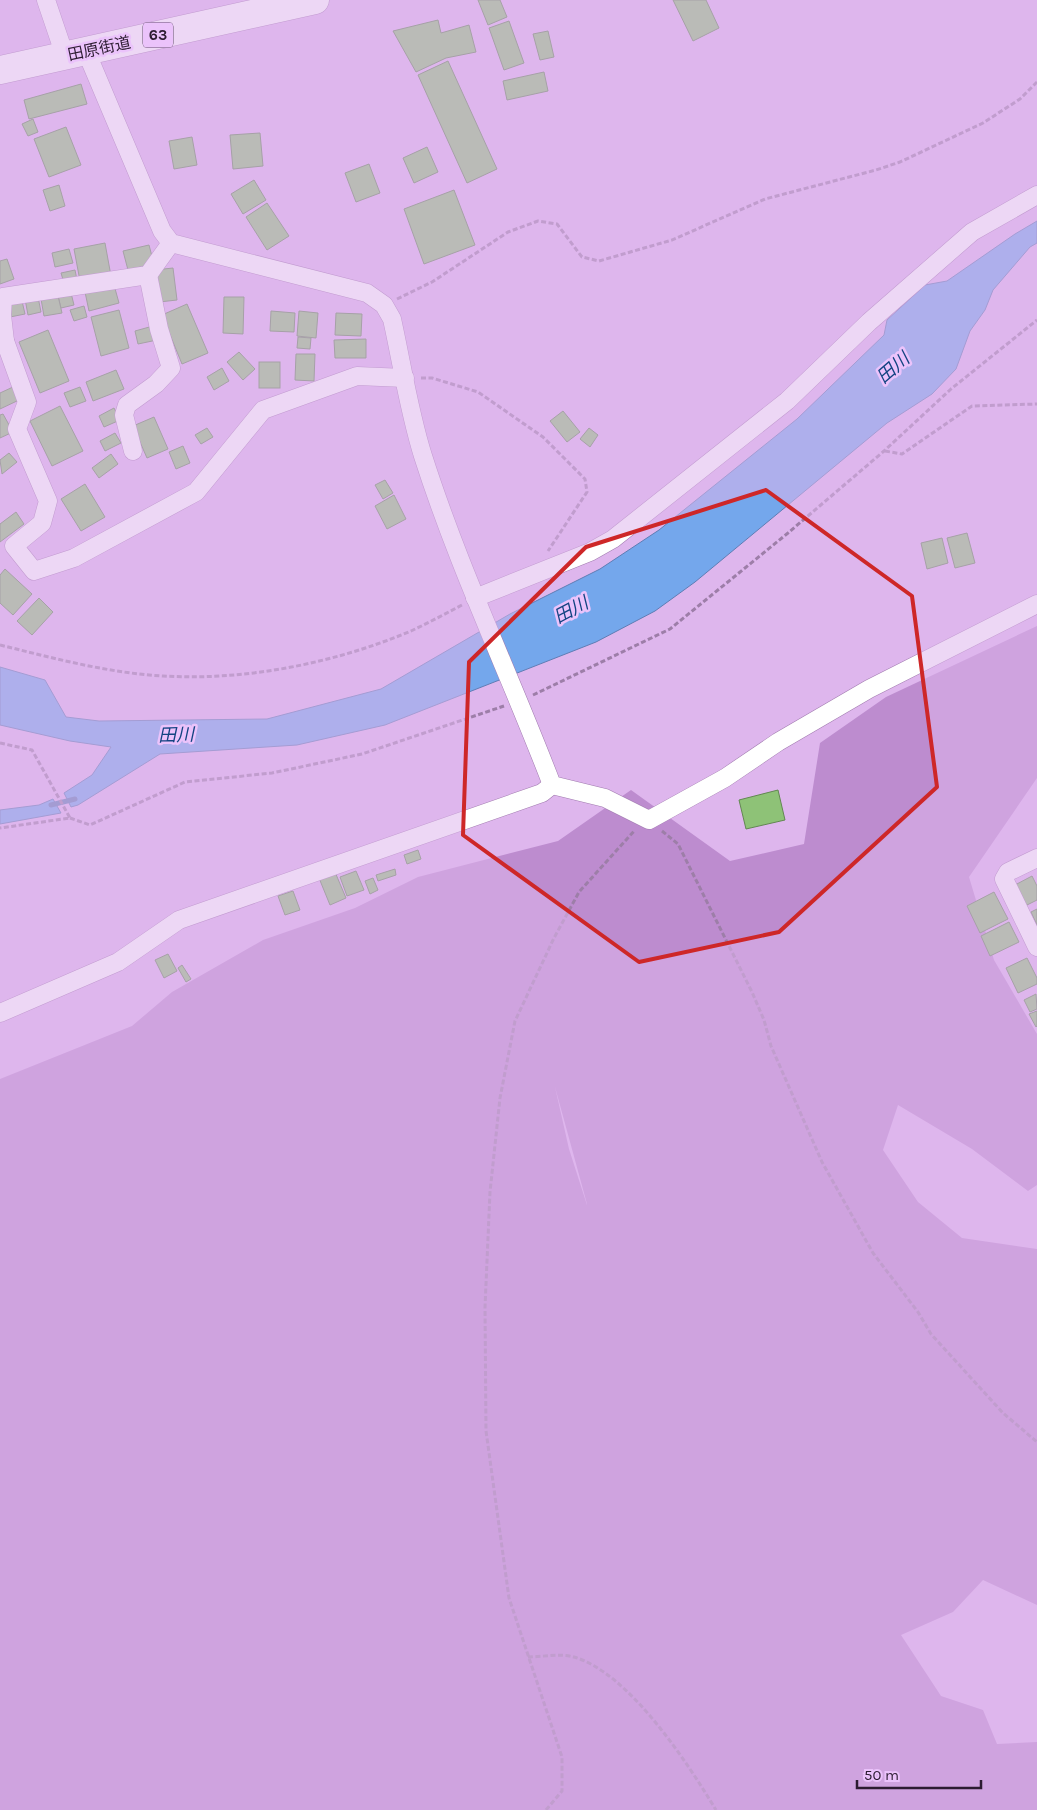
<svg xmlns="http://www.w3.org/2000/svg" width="1037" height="1810" font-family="Karla,'Noto Sans JP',sans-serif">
	<rect width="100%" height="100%" fill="#deb6ed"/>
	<!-- green -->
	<path fill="#bd8ccf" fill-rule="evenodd" d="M 1037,626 L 1037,778 L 969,877 L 994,960 L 1037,1034 L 1037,1185 L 1028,1191 L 972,1149 L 898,1105 L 883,1150 L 918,1202 L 962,1238 L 1037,1249 L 1037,1605 L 983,1580 L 953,1612 L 901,1635 L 941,1696 L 983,1710 L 997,1744 L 1037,1742 L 1037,1810 L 0,1810 L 0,1079 L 132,1026 L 172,992 L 263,940 L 355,908 L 418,877 L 558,841 L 631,790 L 730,861 L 804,844 L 820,743 L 886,697 ZM 555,1087 L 587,1204 L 587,1205 L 569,1149 Z"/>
	<!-- water -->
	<g fill="#74a7ec" stroke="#5e7db4">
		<path d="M 1037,221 L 1037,243 L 1030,247 L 993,290 L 985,310 L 970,331 L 956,369 L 932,394 L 887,423 L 695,582 L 655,611 L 596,642 L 385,725 L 297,745 L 160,754 L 78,805 L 71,807 L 64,793 L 92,775 L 111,747 L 70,741 L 0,725 L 0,667 L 45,680 L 66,717 L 99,721 L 267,719 L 381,689 L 510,614 L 600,569 L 659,530 L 797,419 L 884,335 L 887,320 L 925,285 L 947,281 L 1015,234 Z"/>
		<path d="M 53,799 L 61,813 L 0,824 L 0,810 L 39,805 Z"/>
	</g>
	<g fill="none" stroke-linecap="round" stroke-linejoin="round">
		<!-- stream -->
		<path stroke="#5e7db4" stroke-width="5" d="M 51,805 L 75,799"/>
	</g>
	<!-- building -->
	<g fill="#8ec277" stroke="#628752">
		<path d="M 478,0 L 500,0 L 507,17 L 488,25 Z"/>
		<path d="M 673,0 L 706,0 L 719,28 L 693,41 Z"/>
		<path d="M 438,20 L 441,33 L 469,25 L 476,52 L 446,58 L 416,72 L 393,31 Z"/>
		<path d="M 509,21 L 524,63 L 504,70 L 489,28 Z"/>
		<path d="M 548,31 L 554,57 L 540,60 L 533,34 Z"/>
		<path d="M 448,61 L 497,169 L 467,183 L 418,75 Z"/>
		<path d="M 544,72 L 548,91 L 507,100 L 503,81 Z"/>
		<path d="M 81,84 L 87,104 L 29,119 L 24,100 Z"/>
		<path d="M 33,119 L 38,132 L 28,136 L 22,124 Z"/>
		<path d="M 66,127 L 81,165 L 49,177 L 34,139 Z"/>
		<path d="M 260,133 L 263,166 L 233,169 L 230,135 Z"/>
		<path d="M 192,137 L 197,165 L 174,169 L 169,141 Z"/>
		<path d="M 427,147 L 438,172 L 414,183 L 403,158 Z"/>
		<path d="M 369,164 L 380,193 L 356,202 L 345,173 Z"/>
		<path d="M 254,180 L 266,200 L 243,214 L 231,194 Z"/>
		<path d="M 59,185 L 65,206 L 50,211 L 43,190 Z"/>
		<path d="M 454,190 L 475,245 L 424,264 L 404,209 Z"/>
		<path d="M 267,203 L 289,236 L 267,250 L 246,217 Z"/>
		<path d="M 105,243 L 111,276 L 80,281 L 74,249 Z"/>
		<path d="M 149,245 L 154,264 L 128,270 L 123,251 Z"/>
		<path d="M 69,249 L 73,263 L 55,267 L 52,253 Z"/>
		<path d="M 7,259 L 14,279 L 0,284 L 0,261 Z"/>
		<path d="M 173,268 L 177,300 L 159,302 L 155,270 Z"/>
		<path d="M 75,270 L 77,280 L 64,283 L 61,273 Z"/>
		<path d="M 114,285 L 119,303 L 89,311 L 85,292 Z"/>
		<path d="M 71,293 L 74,305 L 61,308 L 58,296 Z"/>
		<path d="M 58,296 L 62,313 L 44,316 L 41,299 Z"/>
		<path d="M 38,297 L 41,312 L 28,315 L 25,299 Z"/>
		<path d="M 224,297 L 244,297 L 243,334 L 223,333 Z"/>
		<path d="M 22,301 L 25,314 L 10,317 L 7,303 Z"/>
		<path d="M 187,304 L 208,353 L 182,364 L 162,315 Z"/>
		<path d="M 84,306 L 87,317 L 74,321 L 70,310 Z"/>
		<path d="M 119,310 L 129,348 L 101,356 L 91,317 Z"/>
		<path d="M 271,311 L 295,313 L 294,332 L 270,331 Z"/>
		<path d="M 299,311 L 318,313 L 316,338 L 297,336 Z"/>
		<path d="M 336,313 L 362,314 L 361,336 L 335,335 Z"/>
		<path d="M 153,326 L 157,340 L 138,344 L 135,331 Z"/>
		<path d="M 48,330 L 69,381 L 40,393 L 19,342 Z"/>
		<path d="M 298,337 L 311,338 L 310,349 L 297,348 Z"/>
		<path d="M 366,339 L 366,358 L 335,358 L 334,340 Z"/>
		<path d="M 239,352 L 255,369 L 243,380 L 227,362 Z"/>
		<path d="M 296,354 L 315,354 L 314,381 L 295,380 Z"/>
		<rect x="259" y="362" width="21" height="26"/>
		<path d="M 222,368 L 229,381 L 214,390 L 207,377 Z"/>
		<path d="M 116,370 L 124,389 L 93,401 L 86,382 Z"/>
		<path d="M 13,387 L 19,400 L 0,409 L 0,393 Z"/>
		<path d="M 80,387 L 86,401 L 70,407 L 64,393 Z"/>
		<path d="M 60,406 L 83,451 L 52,466 L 30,421 Z"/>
		<path d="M 114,408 L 120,420 L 104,427 L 99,416 Z"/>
		<path d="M 563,411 L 580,432 L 567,442 L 550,421 Z"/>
		<path d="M 3,414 L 13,432 L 0,438 L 0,415 Z"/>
		<path d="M 154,417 L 168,449 L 147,458 L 133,426 Z"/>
		<path d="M 207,428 L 213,437 L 201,444 L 195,435 Z"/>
		<path d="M 589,428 L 598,435 L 590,447 L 580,439 Z"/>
		<path d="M 115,433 L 121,443 L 105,451 L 100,441 Z"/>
		<path d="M 183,446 L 190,463 L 176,469 L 169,452 Z"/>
		<path d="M 9,453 L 17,462 L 2,474 L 0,460 Z"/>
		<path d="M 111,454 L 118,464 L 99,478 L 92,468 Z"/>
		<path d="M 385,480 L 393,493 L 383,499 L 375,485 Z"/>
		<path d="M 85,484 L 105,517 L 81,531 L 61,499 Z"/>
		<path d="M 394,495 L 406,519 L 387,529 L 375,506 Z"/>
		<path d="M 16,512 L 24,524 L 0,542 L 0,524 Z"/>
		<path d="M 967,533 L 975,563 L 955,568 L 947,538 Z"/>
		<path d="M 942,538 L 948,563 L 927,569 L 921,543 Z"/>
		<path d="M 5,569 L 32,594 L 13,615 L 0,603 L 0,575 Z"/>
		<path d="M 39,598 L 53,612 L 32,635 L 17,621 Z"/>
		<path d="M 778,790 L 785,820 L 746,829 L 739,800 Z"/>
		<path d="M 418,850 L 421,859 L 407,864 L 404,855 Z"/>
		<path d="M 395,869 L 396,875 L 378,881 L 376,875 Z"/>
		<path d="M 356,871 L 364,890 L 347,896 L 340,877 Z"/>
		<path d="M 335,872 L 346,898 L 330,905 L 319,878 Z"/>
		<path d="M 1032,876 L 1037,886 L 1037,900 L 1025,906 L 1015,885 Z"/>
		<path d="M 373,878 L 378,890 L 370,894 L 365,881 Z"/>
		<path d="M 293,891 L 300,910 L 285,915 L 278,896 Z"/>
		<path d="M 994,892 L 1008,919 L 980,933 L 967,906 Z"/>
		<path d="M 1037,909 L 1037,925 L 1031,912 Z"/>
		<path d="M 1009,922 L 1019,942 L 990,956 L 981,936 Z"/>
		<path d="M 168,954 L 177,971 L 164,978 L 155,960 Z"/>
		<path d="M 1027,958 L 1037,978 L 1037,984 L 1018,993 L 1006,968 Z"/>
		<path d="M 182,965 L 191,979 L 186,982 L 178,968 Z"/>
		<path d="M 1036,994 L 1037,1009 L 1030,1012 L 1024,1000 Z"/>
		<path d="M 1037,1011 L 1037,1026 L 1036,1027 L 1029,1014 Z"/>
	</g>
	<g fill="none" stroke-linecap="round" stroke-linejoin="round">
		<defs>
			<g id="minor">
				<path d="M 46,0 L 65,56"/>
				<path d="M 86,51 L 162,231 L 171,243 L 367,293 L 384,305 L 392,319 C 402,364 409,412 423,456 C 459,569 510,675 552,785 L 605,798 L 649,820 L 725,778 L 778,742 L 869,689 L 1037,604"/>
				<path d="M 5,341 L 27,402 L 17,429 L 48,501 L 42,523 L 14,546 L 34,571 L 74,558 L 196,492 L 263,410 L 357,376 L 405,378"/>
				<path d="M 0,344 L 5,341 L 2,315 L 3,297 L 148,275 L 171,243"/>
				<path d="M 133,451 L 124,415 L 127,405 L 156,384 L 171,368 L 159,329 L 148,275"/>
				<path d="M 475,598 L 590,552 L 613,539 L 787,401 L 869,322 L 972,232 L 1037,195"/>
				<path d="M 1037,858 L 1008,872 L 1004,879 L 1037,947"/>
				<path d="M 0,1013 L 118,962 L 179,920 L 542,793 L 552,785"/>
			</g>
			<path id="primary" d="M 0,70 L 315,0"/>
		</defs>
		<!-- minor casing -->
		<use href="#minor" stroke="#a17baf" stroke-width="19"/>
		<!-- primary casing -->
		<use href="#primary" stroke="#a17baf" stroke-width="29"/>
		<!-- path -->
		<g stroke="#9d7ea8" stroke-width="3" stroke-dasharray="5 2.5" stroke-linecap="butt">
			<path d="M 397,299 L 432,282 L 508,232 L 538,221 L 557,224 L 582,257 L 599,261 L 672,240 L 765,199 L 876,170 L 900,162 L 983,123 L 1020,99 L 1037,82"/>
			<path d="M 421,378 L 432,378 L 478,392 L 543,437 L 585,479 L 587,492 L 548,551"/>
			<path d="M 885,451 L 902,454 L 972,406 L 1037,404"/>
			<path d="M 0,645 C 53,658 108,673 163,676 C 246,681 335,663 411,631 C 428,623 445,614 462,605"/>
			<path d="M 533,695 L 670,629 L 788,533 L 884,451 L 951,389 L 1037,320"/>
			<path d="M 0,743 L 32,750 L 70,818 L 0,828"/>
			<path d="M 70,818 L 90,825 L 185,782 L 272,773 L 362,754 L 504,706"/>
			<path d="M 662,831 L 678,844 L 752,992 L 764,1020 L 771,1046 L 822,1162 L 873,1253 L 918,1312 L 931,1334 L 1003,1413 L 1037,1442"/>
			<path d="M 528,1657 C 542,1657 560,1653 574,1657 C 629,1673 687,1762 716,1810"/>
			<path d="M 546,1810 L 562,1791 L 562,1757 L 509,1598 L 486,1431 L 485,1307 L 490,1192 L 500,1098 L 515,1021 L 554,938 L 579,892 L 635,830"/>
		</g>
		<!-- minor -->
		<use href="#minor" stroke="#fff" stroke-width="18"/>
		<!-- primary -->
		<use href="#primary" stroke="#fff" stroke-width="28"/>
	</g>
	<!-- marked area -->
	<path d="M0 0H1037V1810H0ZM 766,490 L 912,596 L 937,787 L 779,932 L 639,962 L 463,835 L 469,662 L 586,547 Z" fill="#deb6ed" fill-opacity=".55" fill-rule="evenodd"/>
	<path fill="none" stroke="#ce2728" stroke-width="4" stroke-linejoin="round" d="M 766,490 L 912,596 L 937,787 L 779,932 L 639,962 L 463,835 L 469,662 L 586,547 Z"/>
	<g text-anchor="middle" stroke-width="5" stroke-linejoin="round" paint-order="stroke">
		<!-- shield labels -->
		<rect fill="#ebc3fb" stroke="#654e6e" stroke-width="1" x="143" y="22.5" width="30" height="25" rx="4"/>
		<g font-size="15" font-weight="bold" fill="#2c1c31">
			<text x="158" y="40">63</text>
		</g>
		<!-- street labels -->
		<g font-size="16" fill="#2c1c31" stroke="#ebc3fb">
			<text transform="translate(99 48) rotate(-12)" y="6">田原街道</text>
		</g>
		<!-- water labels -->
		<g font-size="18" font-style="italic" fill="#134482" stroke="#ebc3fb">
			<text transform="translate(893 368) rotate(-41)" y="6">田川</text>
			<text transform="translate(571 610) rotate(-28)" y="6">田川</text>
			<text transform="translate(176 735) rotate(-2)" y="6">田川</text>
		</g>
	</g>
	<!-- scale -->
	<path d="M857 1780v8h124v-8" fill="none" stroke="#2c1c31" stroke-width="2.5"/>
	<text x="864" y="1780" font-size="15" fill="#2c1c31" stroke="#ebc3fb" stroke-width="4" paint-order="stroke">50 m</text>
</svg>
